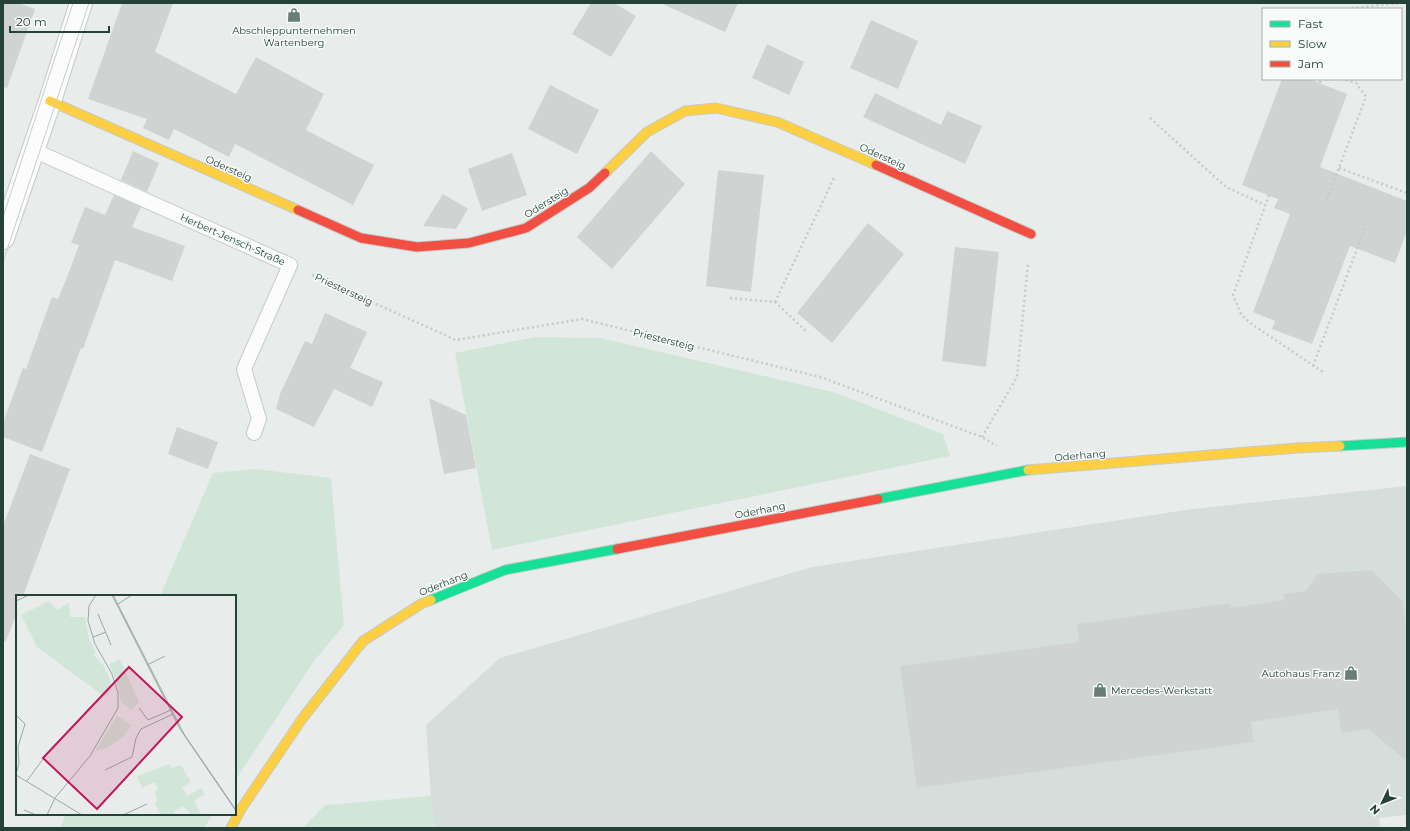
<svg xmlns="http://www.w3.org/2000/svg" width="1410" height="831" font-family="Montserrat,sans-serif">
	<rect width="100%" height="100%" fill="#e8edeb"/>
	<!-- built -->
	<path fill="#d6dedb" d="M 1407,486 L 1407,815 L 1379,818 L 1380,828 L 435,828 L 431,796 L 426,725 L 500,658 L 812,567 L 1192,509 Z"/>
	<!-- green -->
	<g fill="#d1e6d8">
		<path d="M 535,337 L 600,338 L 833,392 L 943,434 L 950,456 L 492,550 L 455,353 Z"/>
		<path d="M 255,469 L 331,478 L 344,625 L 314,661 L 235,781 L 235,596 L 160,596 L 213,473 Z"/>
		<path d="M 431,796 L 435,828 L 303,828 L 325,805 Z"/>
		<path d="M 66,814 L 213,814 L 204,828 L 60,828 Z"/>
	</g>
	<!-- building -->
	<g fill="#cfd4d2">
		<path d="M 3,3 L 18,3 L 35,9 L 7,88 L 3,87 Z"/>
		<path d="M 122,3 L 173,3 L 155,52 L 236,94 L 256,57 L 324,94 L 306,130 L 374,165 L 353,205 L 235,144 L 229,157 L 174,129 L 169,140 L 143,128 L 147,119 L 88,99 Z"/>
		<path d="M 591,3 L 614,3 L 636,16 L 611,57 L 572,34 Z"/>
		<path d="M 660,3 L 738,3 L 725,32 Z"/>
		<path d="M 871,20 L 918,41 L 898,89 L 850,68 Z"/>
		<path d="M 767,44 L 804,62 L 789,95 L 752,78 Z"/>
		<path d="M 1282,79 L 1309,79 L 1347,94 L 1320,167 L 1407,201 L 1407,231 L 1395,263 L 1350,246 L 1312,344 L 1272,329 L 1275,321 L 1253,312 L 1290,214 L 1274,208 L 1278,199 L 1242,185 Z"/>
		<path d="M 550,85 L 599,110 L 577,154 L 528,129 Z"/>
		<path d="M 875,93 L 941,125 L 947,111 L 982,126 L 965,164 L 863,117 Z"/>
		<path d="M 133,151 L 159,163 L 147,192 L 121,180 Z"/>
		<path d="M 651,151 L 685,184 L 612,269 L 577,237 Z"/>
		<path d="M 512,153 L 527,195 L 482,211 L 468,169 Z"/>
		<path d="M 718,170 L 764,175 L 751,292 L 706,286 Z"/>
		<path d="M 443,194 L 468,209 L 456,229 L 423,226 Z"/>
		<path d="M 114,195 L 141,207 L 132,227 L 185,246 L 172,281 L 115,260 L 83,349 L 81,348 L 42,452 L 3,437 L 3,423 L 23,368 L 26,369 L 52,297 L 58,299 L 69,272 L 79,245 L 71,243 L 85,207 L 105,215 Z"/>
		<path d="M 868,223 L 904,254 L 832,343 L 797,313 Z"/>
		<path d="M 955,247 L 999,252 L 986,367 L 942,361 Z"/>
		<path d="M 325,313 L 367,332 L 350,368 L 383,382 L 372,407 L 334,389 L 314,427 L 276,409 L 280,394 L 305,341 L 312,344 Z"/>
		<path d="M 429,398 L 466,415 L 476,468 L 444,474 Z"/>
		<path d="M 177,427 L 218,442 L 208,469 L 168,454 Z"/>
		<path d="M 30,454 L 70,469 L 23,596 L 17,596 L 17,612 L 6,641 L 3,641 L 3,526 Z"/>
		<path d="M 1372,570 L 1403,602 L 1407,638 L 1407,761 L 1368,729 L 1341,733 L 1338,709 L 1251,722 L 1254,742 L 917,788 L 900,666 L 1079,642 L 1077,624 L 1231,603 L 1231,608 L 1284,600 L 1283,594 L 1305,591 L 1318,574 Z"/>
	</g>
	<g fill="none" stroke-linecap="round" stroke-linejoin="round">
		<defs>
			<path id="lane" d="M 33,150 L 290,265 L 244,369 L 259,419 L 254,433"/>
			<path id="street" d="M 3,238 L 50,101 L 81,3"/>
			<g id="fast">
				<path d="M 1340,446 L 1407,442"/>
				<path d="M 878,499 L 1028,470"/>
				<path d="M 431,600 L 505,570 L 617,549"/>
			</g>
			<g id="slow">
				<path d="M 50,101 L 298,210"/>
				<path d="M 605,173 L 647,132 L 685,111 L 716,108 L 777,122 L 876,165"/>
				<path d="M 1028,470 L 1297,448 L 1340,446"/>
				<path d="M 231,828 L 241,809 L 302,719 L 363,641 L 421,604 L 431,600"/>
			</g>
			<g id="jam">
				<path d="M 876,165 L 1031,234"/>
				<path d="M 298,210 L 361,238 L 417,247 L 469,243 L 526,228 L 589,188 L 605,173"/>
				<path d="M 617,549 L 878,499"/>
			</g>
		</defs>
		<!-- lane casing -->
		<use href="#lane" stroke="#c5cac8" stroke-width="16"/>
		<!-- street casing -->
		<use href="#street" stroke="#c5cac8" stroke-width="24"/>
		<!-- fast casing -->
		<use href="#fast" stroke="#c3cbc8" stroke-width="11"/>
		<!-- slow casing -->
		<use href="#slow" stroke="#c3cbc8" stroke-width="11"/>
		<!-- jam casing -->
		<use href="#jam" stroke="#c3cbc8" stroke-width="11"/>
		<!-- path -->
		<g stroke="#c3ccca" stroke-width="2.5" stroke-dasharray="2 3" stroke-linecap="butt">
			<path d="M 1352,9 L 1353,8 L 1401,3"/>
			<path d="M 1320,83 L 1321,79"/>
			<path d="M 1150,118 L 1226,187 L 1265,205"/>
			<path d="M 1339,168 L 1407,193"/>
			<path d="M 1269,195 L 1233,295 L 1241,314 L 1250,323 L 1323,372"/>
			<path d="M 1327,199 L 1366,97 L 1356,83 L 1343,79"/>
			<path d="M 312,275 L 456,340 L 582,319 L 820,377 L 982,437 L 997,446"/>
			<path d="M 730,298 L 775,302 L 806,331"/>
			<path d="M 775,302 L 834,178"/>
			<path d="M 1313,366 L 1366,225"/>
			<path d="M 982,437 L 1017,377 L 1028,263"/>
		</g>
		<!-- lane -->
		<use href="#lane" stroke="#fcfcfc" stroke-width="14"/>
		<!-- street -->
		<use href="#street" stroke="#fcfcfc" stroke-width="22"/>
		<!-- fast -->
		<use href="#fast" stroke="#16e098" stroke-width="9"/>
		<!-- slow -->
		<use href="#slow" stroke="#ffcf43" stroke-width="9"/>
		<!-- jam -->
		<use href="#jam" stroke="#f24e42" stroke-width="9"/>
		<!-- tram -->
		<g stroke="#c9cdcc" stroke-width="1">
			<path d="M 3,217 L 73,3"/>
			<path d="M 3,262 L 89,3"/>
		</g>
	</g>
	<!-- icons -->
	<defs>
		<symbol id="shop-bare" viewBox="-9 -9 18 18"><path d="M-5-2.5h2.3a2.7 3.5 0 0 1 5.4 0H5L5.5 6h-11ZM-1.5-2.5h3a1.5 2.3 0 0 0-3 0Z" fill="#697e78" stroke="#f7fbf9" stroke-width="2.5" paint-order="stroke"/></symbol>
	</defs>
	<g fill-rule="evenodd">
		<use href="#shop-bare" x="284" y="5" width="20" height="20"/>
		<use href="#shop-bare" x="1341" y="663" width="20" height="20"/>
		<use href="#shop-bare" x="1090" y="680" width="20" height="20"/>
	</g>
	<g text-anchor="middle" stroke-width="3" stroke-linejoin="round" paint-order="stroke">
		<!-- poi labels -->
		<g font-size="10" fill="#24423a" stroke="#f7fbf9">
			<text x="294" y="34">Abschleppunternehmen<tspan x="294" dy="12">Wartenberg</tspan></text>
			<text x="1340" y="677" text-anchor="end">Autohaus Franz</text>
			<text x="1111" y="694" text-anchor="start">Mercedes-Werkstatt</text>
		</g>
		<!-- street labels -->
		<g font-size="10" fill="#24423a" stroke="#f7fbf9">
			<text transform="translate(883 156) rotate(24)" y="4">Odersteig</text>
			<text transform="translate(229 168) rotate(24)" y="4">Odersteig</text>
			<text transform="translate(546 202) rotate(-32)" y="4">Odersteig</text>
			<text transform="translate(233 239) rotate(24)" y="4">Herbert-Jensch-Straße</text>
			<text transform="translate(344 289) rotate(25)" y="4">Priestersteig</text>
			<text transform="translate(664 339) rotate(14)" y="4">Priestersteig</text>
			<text transform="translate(1080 455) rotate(-5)" y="4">Oderhang</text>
			<text transform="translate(760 510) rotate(-11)" y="4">Oderhang</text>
			<text transform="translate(443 583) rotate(-22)" y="4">Oderhang</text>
		</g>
	</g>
	<!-- overview -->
	<g transform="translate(16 595)">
		<rect width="220" height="220" fill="#e8edeb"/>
		<path d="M 33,6 L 41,15 L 53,8 L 54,22 L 69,22 L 73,44 L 80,57 L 77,59 L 88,71 L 94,85 L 95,95 L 89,102 L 21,52 L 5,20 ZM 104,64 L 123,107 L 115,115 L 105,107 L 100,85 L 93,69 ZM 101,121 L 116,130 L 108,141 L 91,153 L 79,156 ZM 153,169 L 155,173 L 165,170 L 175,187 L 166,192 L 171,201 L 185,193 L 189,199 L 178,206 L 186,220 L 176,220 L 167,211 L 158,216 L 159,220 L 145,220 L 138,207 L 141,206 L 139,197 L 142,195 L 139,187 L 126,193 L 121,181 Z" fill="#d1e6d8"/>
		<path fill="none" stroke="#9aa9a4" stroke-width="1" d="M 96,0 L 164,134 L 220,216M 97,0 L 168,139 L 220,215M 0,6 L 13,0M 102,9 L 116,0M 82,19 L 95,50M 77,42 L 90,37M 131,70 L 149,61M 123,113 L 132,125 L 155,115M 0,120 L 9,129 L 2,152 L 3,169 L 0,179M 89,175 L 116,162 L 120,143 L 125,134 L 157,119M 0,180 L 66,220M 11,186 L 27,164M 8,215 L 20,220M 31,220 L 39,203 L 74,161 L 102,113 L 102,98 L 96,79 L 79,49 L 72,26 L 73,11 L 80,0M 107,220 L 131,209"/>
		<path fill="#c2185b" fill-opacity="0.15" stroke="#c2185b" stroke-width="2" d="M 113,72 L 166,122 L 81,214 L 27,163 Z"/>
		<rect width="220" height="220" fill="none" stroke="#24423a" stroke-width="2"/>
	</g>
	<!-- border -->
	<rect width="1410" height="831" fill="none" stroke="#24423a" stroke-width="8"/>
	<!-- legend -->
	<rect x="1262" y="8" width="140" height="72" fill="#f7fbf9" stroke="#a3b1ad"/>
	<rect x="1270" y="21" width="20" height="6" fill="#16e098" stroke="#a3b1ad"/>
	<text x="1298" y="28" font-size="12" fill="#24423a">Fast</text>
	<rect x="1270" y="41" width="20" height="6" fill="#ffcf43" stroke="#a3b1ad"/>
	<text x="1298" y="48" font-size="12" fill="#24423a">Slow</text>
	<rect x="1270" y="61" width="20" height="6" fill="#f24e42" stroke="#a3b1ad"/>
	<text x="1298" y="68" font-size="12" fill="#24423a">Jam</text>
	<!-- north arrow -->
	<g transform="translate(1382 803) rotate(227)" stroke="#f7fbf9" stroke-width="3" paint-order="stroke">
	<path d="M0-3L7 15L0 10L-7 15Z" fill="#24423a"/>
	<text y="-6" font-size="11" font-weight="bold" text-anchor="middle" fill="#24423a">N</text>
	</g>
	<!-- scale -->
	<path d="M10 26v6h99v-6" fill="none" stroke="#24423a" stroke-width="2"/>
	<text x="16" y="26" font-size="12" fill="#24423a" stroke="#f7fbf9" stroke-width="3" paint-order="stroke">20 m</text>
</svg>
